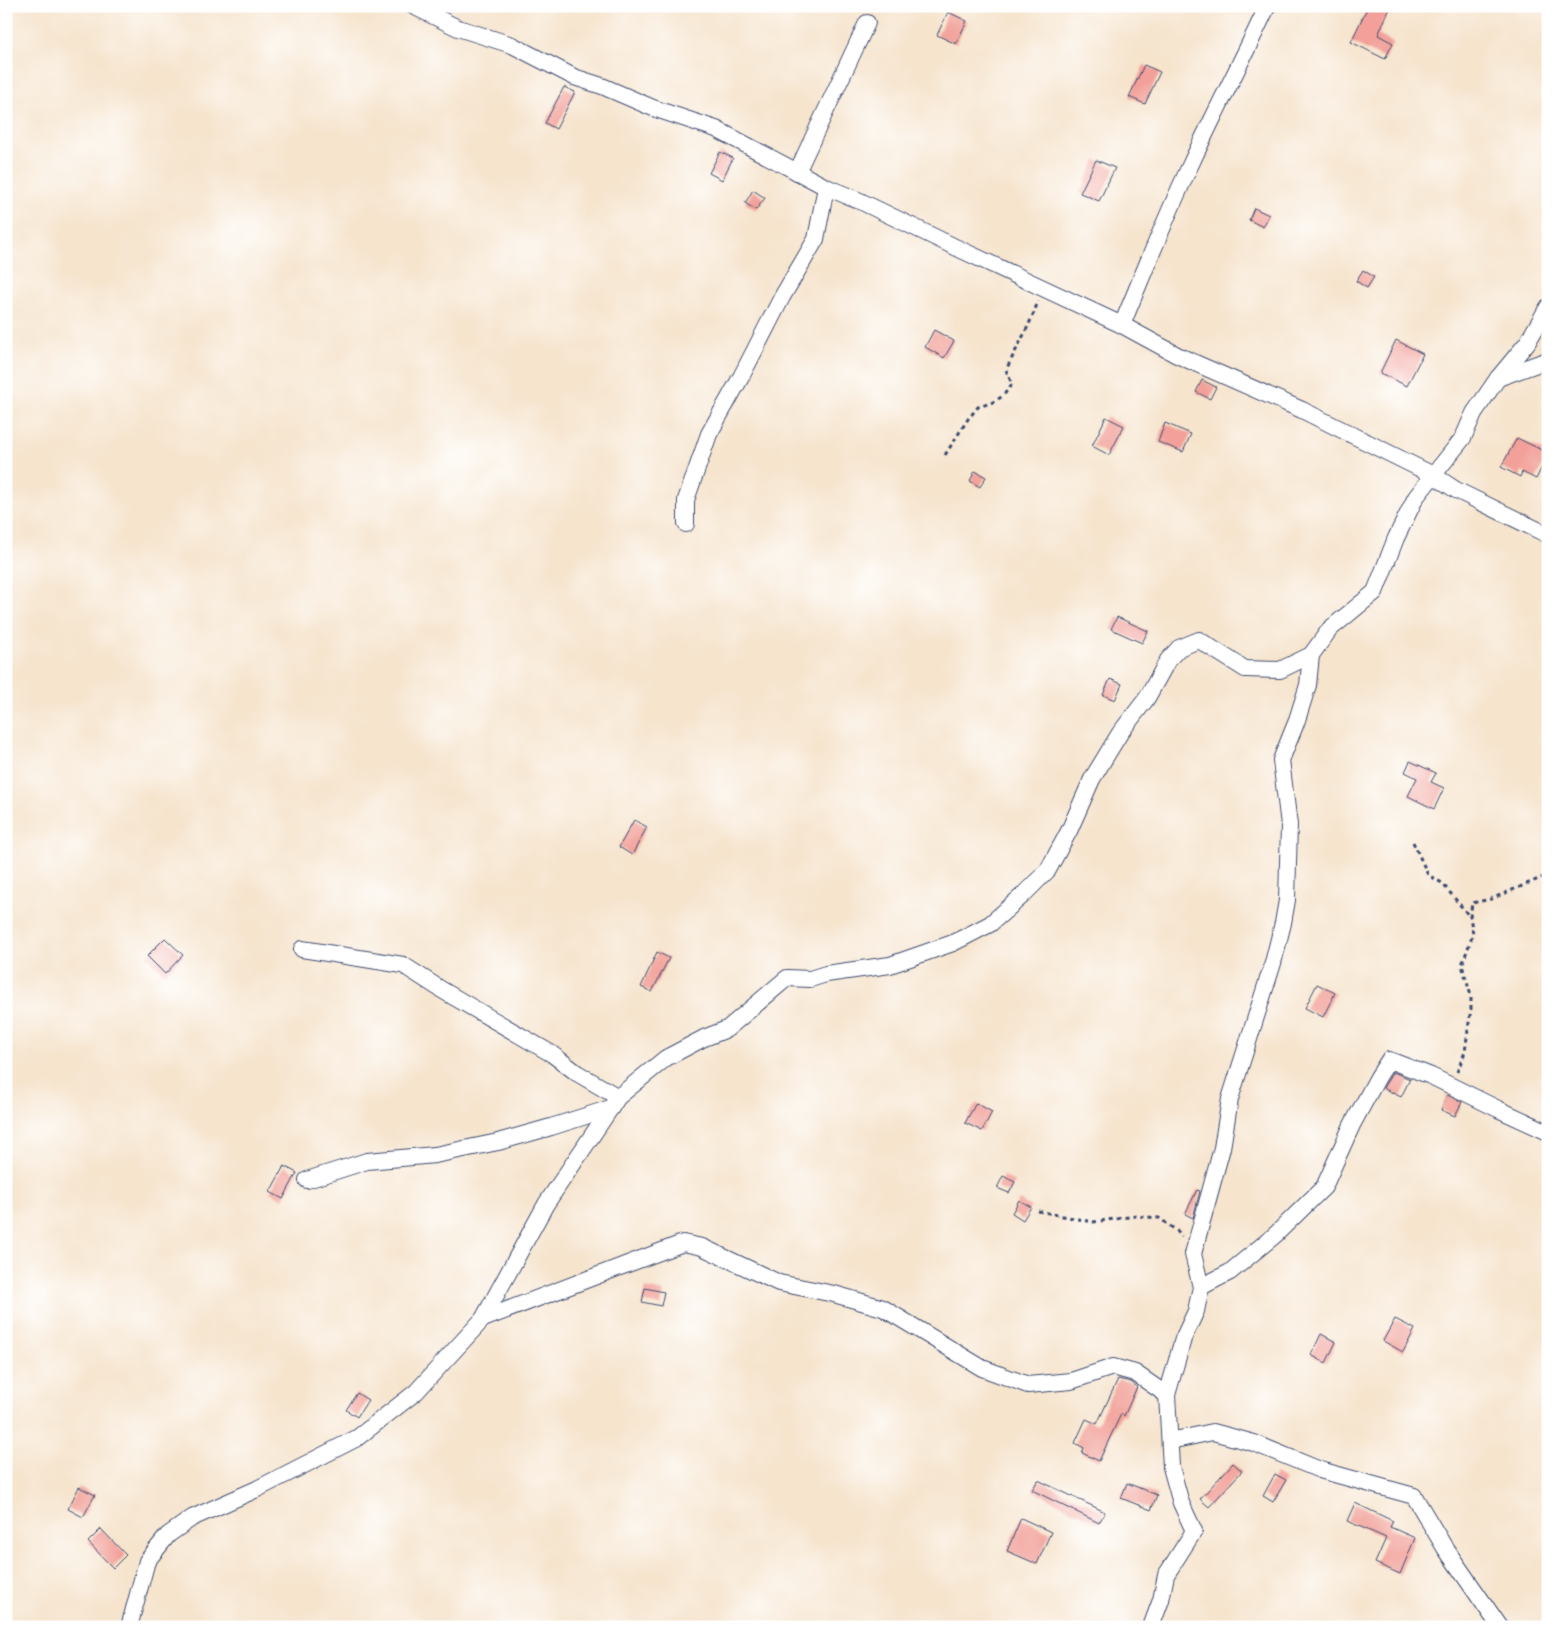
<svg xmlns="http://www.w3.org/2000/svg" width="1554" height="1633" font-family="Delius,sans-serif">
	<rect width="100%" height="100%" fill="#fff"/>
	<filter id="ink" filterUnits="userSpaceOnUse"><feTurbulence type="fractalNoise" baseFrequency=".02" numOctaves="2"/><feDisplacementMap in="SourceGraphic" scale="10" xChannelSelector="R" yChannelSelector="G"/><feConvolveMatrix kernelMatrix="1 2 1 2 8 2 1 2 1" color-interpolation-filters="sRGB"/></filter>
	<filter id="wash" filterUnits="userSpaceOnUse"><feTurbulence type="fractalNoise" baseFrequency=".0096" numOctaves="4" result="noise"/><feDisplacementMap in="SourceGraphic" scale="20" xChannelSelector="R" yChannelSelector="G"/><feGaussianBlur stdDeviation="1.12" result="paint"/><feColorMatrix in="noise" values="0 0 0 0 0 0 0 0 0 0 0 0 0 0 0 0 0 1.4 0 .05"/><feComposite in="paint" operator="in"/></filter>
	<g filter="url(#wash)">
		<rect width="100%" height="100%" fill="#f6e4cd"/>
		<g id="blocks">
			<!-- building -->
			<g fill="#f2a099">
				<path d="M 1368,6 L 1391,6 L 1378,35 L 1393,43 L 1385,59 L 1351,42 Z"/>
				<path d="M 948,12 L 967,21 L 956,44 L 937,35 Z"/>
				<path d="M 1144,65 L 1160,72 L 1145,104 L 1129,97 Z"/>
				<path d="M 564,87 L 575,92 L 556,129 L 545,123 Z"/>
				<path d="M 720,152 L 733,158 L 722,180 L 709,173 Z"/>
				<path d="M 1096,160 L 1115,168 L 1099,201 L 1080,193 Z"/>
				<path d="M 753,190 L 765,198 L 756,210 L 745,203 Z"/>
				<path d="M 1254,208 L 1269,215 L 1263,227 L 1249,220 Z"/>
				<path d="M 1363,270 L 1374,277 L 1367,288 L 1356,281 Z"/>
				<path d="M 934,330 L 954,341 L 944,358 L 925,347 Z"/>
				<path d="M 1396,340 L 1423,354 L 1407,386 L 1380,373 Z"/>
				<path d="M 1202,380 L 1216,387 L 1210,399 L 1196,392 Z"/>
				<path d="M 1106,417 L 1124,426 L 1109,455 L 1092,446 Z"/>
				<path d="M 1165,423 L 1191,434 L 1183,452 L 1158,442 Z"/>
				<path d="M 1517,438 L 1548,453 L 1548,468 L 1543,465 L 1536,479 L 1522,472 L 1520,477 L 1501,467 Z"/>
				<path d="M 975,471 L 986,477 L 980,487 L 970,481 Z"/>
				<path d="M 1117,617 L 1148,631 L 1142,643 L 1111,629 Z"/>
				<path d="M 1110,679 L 1122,684 L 1115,700 L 1103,695 Z"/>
				<path d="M 1410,761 L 1436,773 L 1431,782 L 1444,788 L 1434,809 L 1408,796 L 1417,778 L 1405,772 Z"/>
				<path d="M 634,820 L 647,827 L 632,855 L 619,847 Z"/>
				<path d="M 165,938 L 183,955 L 165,974 L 147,956 Z"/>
				<path d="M 657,952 L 669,958 L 652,992 L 641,987 Z"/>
				<path d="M 1317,984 L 1335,993 L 1323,1017 L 1305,1008 Z"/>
				<path d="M 1393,1072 L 1410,1079 L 1401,1097 L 1383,1088 Z"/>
				<path d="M 1447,1095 L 1462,1102 L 1455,1116 L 1441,1110 Z"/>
				<path d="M 976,1103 L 992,1112 L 982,1131 L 965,1123 Z"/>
				<path d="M 284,1166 L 297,1173 L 283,1199 L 270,1192 Z"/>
				<path d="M 1003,1176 L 1015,1182 L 1009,1193 L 997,1188 Z"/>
				<path d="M 1197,1190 L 1200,1191 L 1193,1218 L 1185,1214 Z"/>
				<path d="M 1019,1200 L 1031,1207 L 1023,1220 L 1012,1213 Z"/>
				<path d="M 645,1288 L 664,1292 L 661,1306 L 642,1302 Z"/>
				<path d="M 1395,1319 L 1415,1329 L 1403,1352 L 1383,1341 Z"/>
				<path d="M 1321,1334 L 1336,1342 L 1326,1363 L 1311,1355 Z"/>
				<path d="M 1118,1379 L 1131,1382 L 1137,1387 L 1124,1416 L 1121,1414 L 1099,1461 L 1082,1453 L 1084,1448 L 1075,1443 L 1086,1419 L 1097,1424 Z"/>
				<path d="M 357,1393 L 368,1400 L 357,1417 L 346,1410 Z"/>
				<path d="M 1233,1463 L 1242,1471 L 1209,1507 L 1200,1499 Z"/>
				<path d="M 1275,1474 L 1286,1480 L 1273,1502 L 1263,1496 Z"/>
				<path d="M 1038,1480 L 1105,1512 L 1099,1523 L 1032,1490 Z"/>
				<path d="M 1127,1483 L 1157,1495 L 1151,1510 L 1121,1498 Z"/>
				<path d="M 79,1487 L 95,1495 L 83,1517 L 68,1509 Z"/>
				<path d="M 1355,1503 L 1393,1521 L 1390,1527 L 1415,1538 L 1400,1574 L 1375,1563 L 1386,1538 L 1347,1521 Z"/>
				<path d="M 1021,1518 L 1051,1532 L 1037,1564 L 1007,1551 Z"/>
				<path d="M 101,1529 L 126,1555 L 113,1568 L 88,1542 Z"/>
			</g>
		</g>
	</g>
	<g filter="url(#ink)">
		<use href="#blocks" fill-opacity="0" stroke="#3c4a6f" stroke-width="1"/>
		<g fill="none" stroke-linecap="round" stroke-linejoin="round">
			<defs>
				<g id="minor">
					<path d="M 413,6 L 458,28 L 512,45 L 574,77 L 602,86 L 653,108 L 716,129 L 826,187 L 860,201 L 955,247 L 1122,325 L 1177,355 L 1302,410 L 1433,475 L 1456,490 L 1548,535"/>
					<path d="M 797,172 L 867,23"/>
					<path d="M 1122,325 C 1144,272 1165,219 1189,168 C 1214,114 1242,61 1267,7"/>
					<path d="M 1498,378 L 1548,360"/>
					<path d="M 686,524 L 686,500 L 709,434 L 741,377 L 782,297 L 816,239 L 826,187"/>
					<path d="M 302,949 L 403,965 L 442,990 L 552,1054 L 577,1073 L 618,1097"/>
					<path d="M 307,1180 L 367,1161 L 435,1155 L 498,1142 L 551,1127 L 611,1108"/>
					<path d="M 1201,1287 L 1230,1272 L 1275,1235 L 1324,1187 L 1352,1125 L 1378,1077 L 1389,1060 L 1431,1076 L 1498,1109 L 1548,1132"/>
					<path d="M 483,1319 L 683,1243 L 702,1247 L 779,1283 L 834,1294 L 883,1308 L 982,1368 L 1028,1385 L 1071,1381 L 1113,1367 L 1135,1373 L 1167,1395"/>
					<path d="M 1170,1441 L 1213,1432 L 1254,1443 L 1320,1470 L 1414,1496 L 1445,1548 L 1500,1627"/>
					<path d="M 129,1627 L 147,1561 L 168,1535 L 192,1518 L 257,1489 L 357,1438 L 416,1392 L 483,1319 L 546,1204 L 618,1097 L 666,1058 L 704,1038 L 727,1029 L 787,978 L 810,979 L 826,974 L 890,965 L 953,943 L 990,924 L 1022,896 L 1048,870 L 1069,831 L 1092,779 L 1120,733 L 1147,698 L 1168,660 L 1179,648 L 1199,640 L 1245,669 L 1280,670 L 1311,655 L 1330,629 L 1375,592 L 1396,538 L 1416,497 L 1463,438 L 1474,413 L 1498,378 L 1527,343 L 1548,307"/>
					<path d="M 1151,1627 L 1161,1600 L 1166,1575 L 1194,1531 L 1181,1503 L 1171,1467 L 1167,1395 L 1183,1339 L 1196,1311 L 1201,1287 L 1193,1254 L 1222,1148 L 1230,1099 L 1273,963 L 1283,923 L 1287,900 L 1289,825 L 1281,760 L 1296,723 L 1308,685 L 1311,655"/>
				</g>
			</defs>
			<!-- minor casing -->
			<use href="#minor" stroke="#3c4a6f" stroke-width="18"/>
			<!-- path -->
			<g stroke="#3c4a6f" stroke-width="3" stroke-dasharray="4 4" stroke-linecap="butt">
				<path d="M 945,455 L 968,419 L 978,407 L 991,403 L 1003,396 L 1012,384 L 1006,370 C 1017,347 1030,326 1038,301"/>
				<path d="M 1413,842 L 1428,875 L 1442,883 L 1470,917"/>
				<path d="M 1457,1072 L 1465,1052 L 1471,1008 L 1471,996 L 1462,965 L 1473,934 L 1470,917 L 1472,903 L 1491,899 L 1548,875"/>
				<path d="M 1038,1211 L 1093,1222 L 1136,1216 L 1159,1218 L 1177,1231 L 1182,1237"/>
			</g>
			<!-- minor -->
			<use href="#minor" stroke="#fff" stroke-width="16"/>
		</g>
	</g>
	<!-- margin -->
	<rect width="1554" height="1633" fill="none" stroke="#fff" stroke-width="25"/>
</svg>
